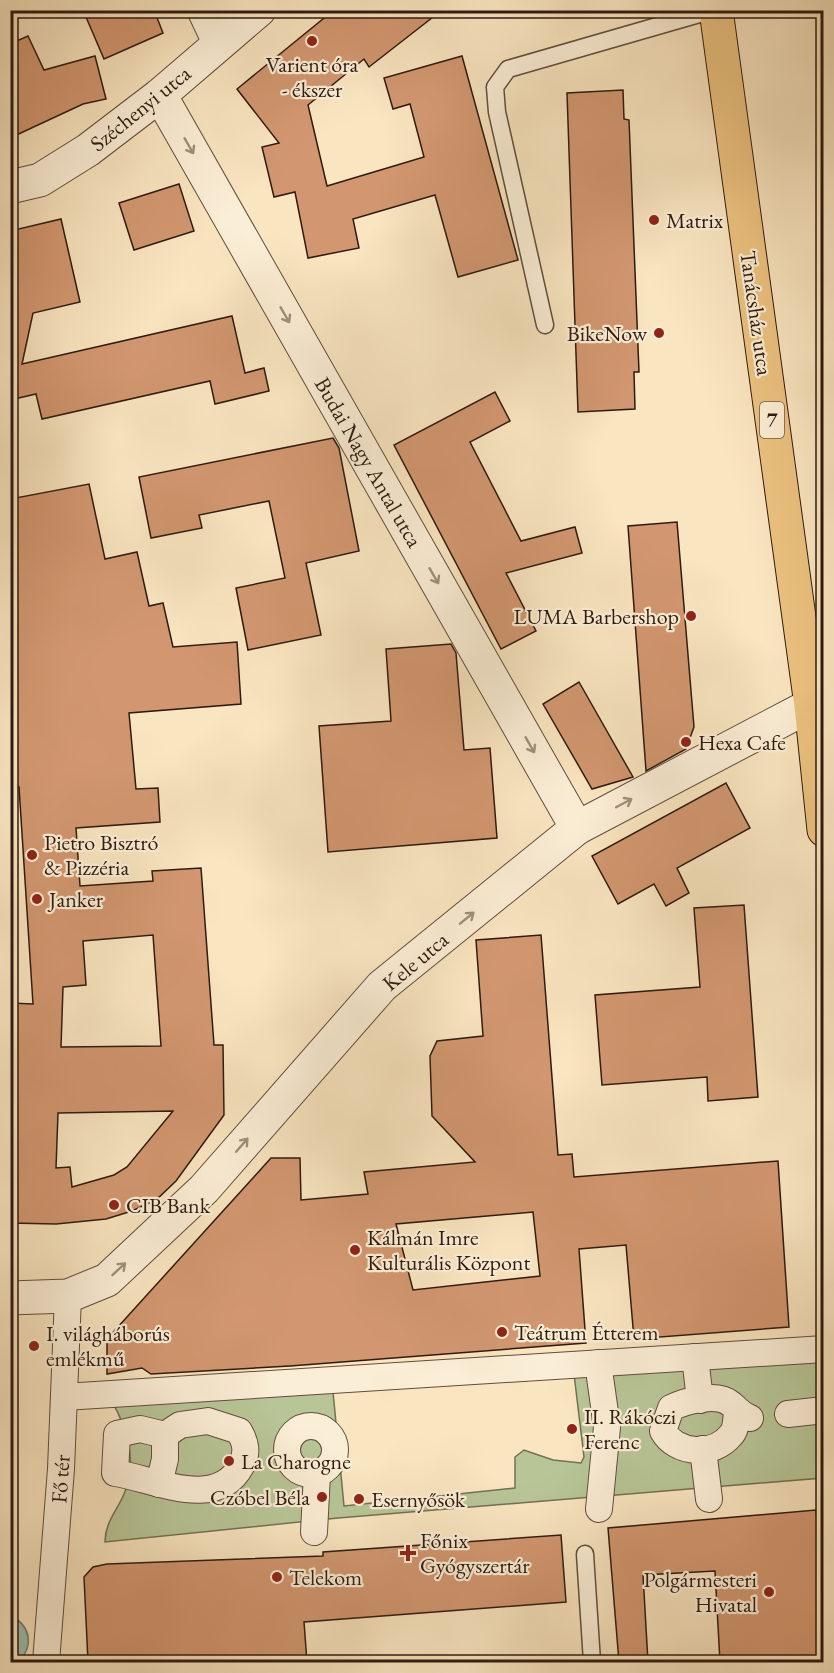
<svg xmlns="http://www.w3.org/2000/svg" width="834" height="1673" font-family="'EB Garamond',serif">
	<rect width="100%" height="100%" fill="#f9e5c0"/>
	<filter id="stains"><feTurbulence type="fractalNoise" baseFrequency=".00333" numOctaves="4"/><feColorMatrix values="0 0 0 0 .2 0 0 0 0 .09 0 0 0 0 .02 0 0 0 .5 -.17"/></filter>
	<radialGradient id="worn" r=".72"><stop offset=".6" stop-color="#630" stop-opacity="0"/><stop offset="1" stop-color="#630" stop-opacity=".3"/></radialGradient>
	<!-- green -->
	<path fill="#b8c697" stroke="#737054" stroke-width="1.5" d="M 823,1336 L 823,1478 L 338,1518 L 105,1542 C 105,1522 117,1511 124,1494 C 140,1459 124,1417 103,1388 L 331,1371 L 344,1506 L 515,1488 L 515,1457 L 524,1450 L 553,1460 L 581,1463 L 584,1457 L 574,1374 L 597,1365 Z"/>
	<!-- water -->
	<path fill="#9ebfb0" stroke="#717d70" stroke-width="1.5" d="M 10,1615 C 31,1626 34,1645 19,1662 L 11,1662 Z"/>
	<!-- building -->
	<g fill="#d29770" stroke="#2e1a10" stroke-width="1.5" fill-rule="evenodd">
		<path d="M 83,10 L 154,10 L 163,33 L 104,59 Z"/>
		<path d="M 334,10 L 442,10 L 369,67 L 364,59 L 308,105 L 327,186 L 424,157 L 410,104 L 393,109 L 384,78 L 462,56 L 518,260 L 458,277 L 435,195 L 353,219 L 359,248 L 308,258 L 295,192 L 274,197 L 262,147 L 279,143 L 237,89 Z"/>
		<path d="M 28,36 L 44,70 L 95,56 L 106,99 L 83,104 L 10,138 L 10,44 Z"/>
		<path d="M 623,90 L 624,119 L 629,120 L 639,372 L 634,372 L 635,409 L 578,412 L 567,93 Z"/>
		<path d="M 179,184 L 194,231 L 134,250 L 119,203 Z"/>
		<path d="M 61,219 L 80,302 L 33,313 L 22,364 L 232,316 L 245,373 L 264,368 L 269,391 L 215,404 L 210,381 L 42,419 L 36,394 L 10,400 L 10,367 L 18,365 L 10,364 L 10,231 Z"/>
		<path d="M 495,392 L 510,421 L 470,442 L 521,541 L 575,527 L 582,553 L 506,573 L 536,631 L 501,649 L 394,445 Z"/>
		<path d="M 333,438 L 339,448 L 359,551 L 306,563 L 321,635 L 248,650 L 236,588 L 285,578 L 269,501 L 199,515 L 202,528 L 151,538 L 139,477 Z"/>
		<path d="M 89,484 L 105,559 L 137,552 L 149,606 L 163,603 L 173,647 L 237,642 L 241,704 L 129,713 L 136,789 L 158,788 L 160,822 L 76,828 L 80,886 L 153,881 L 152,871 L 201,868 L 214,1045 L 223,1045 L 224,1115 L 176,1181 L 156,1200 L 132,1211 L 106,1219 L 56,1224 L 10,1223 L 10,1003 L 33,1004 L 19,787 L 16,787 L 10,727 L 10,499 ZM 153,935 L 161,1046 L 61,1047 L 63,987 L 86,985 L 83,941 ZM 173,1111 L 127,1167 L 114,1175 L 72,1187 L 70,1167 L 56,1168 L 58,1113 Z"/>
		<path d="M 677,522 L 694,727 L 686,749 L 646,771 L 628,526 Z"/>
		<path d="M 451,644 L 456,653 L 464,750 L 490,748 L 497,838 L 328,852 L 319,726 L 391,721 L 386,649 Z"/>
		<path d="M 579,682 L 633,777 L 592,789 L 543,704 Z"/>
		<path d="M 726,783 L 750,828 L 677,868 L 689,893 L 666,906 L 654,884 L 618,904 L 592,856 Z"/>
		<path d="M 744,905 L 758,1097 L 708,1101 L 707,1077 L 602,1085 L 595,995 L 700,987 L 694,908 Z"/>
		<path d="M 541,935 L 558,1155 L 572,1154 L 574,1177 L 778,1161 L 789,1327 L 634,1339 L 626,1245 L 579,1249 L 586,1343 L 290,1366 L 151,1374 L 142,1368 L 107,1374 L 107,1339 L 271,1158 L 300,1158 L 301,1200 L 368,1194 L 364,1172 L 475,1162 L 432,1116 L 430,1056 L 437,1041 L 483,1036 L 476,940 ZM 533,1212 L 540,1276 L 413,1290 L 396,1224 Z"/>
		<path d="M 816,1510 L 824,1608 L 824,1662 L 720,1662 L 715,1571 L 643,1575 L 648,1662 L 619,1662 L 608,1528 Z"/>
		<path d="M 561,1535 L 566,1602 L 304,1622 L 307,1662 L 88,1662 L 84,1577 L 93,1567 L 107,1564 L 323,1556 L 323,1552 Z"/>
	</g>
	<g fill="none" stroke-linecap="round" stroke-linejoin="round">
		<defs>
			<g id="service">
				<path d="M 545,325 L 497,112 L 495,87 L 508,69 L 713,10"/>
				<path d="M 585,1554 L 592,1662"/>
			</g>
			<g id="pedestrian">
				<path d="M 695,1357 L 700,1400"/>
				<path d="M 598,1363 L 607,1427 L 599,1509"/>
				<path d="M 64,1397 L 824,1349"/>
				<path d="M 737,1413 C 736,1420 736,1430 731,1435 C 713,1457 676,1454 663,1431 L 671,1408 C 685,1401 717,1392 731,1404 C 740,1411 738,1413 750,1418"/>
				<path d="M 788,1414 L 824,1410"/>
				<path d="M 208,1421 L 239,1431 C 246,1443 248,1453 241,1466 C 216,1512 152,1478 115,1473 L 117,1434 L 140,1429 L 165,1435 L 180,1425 Z"/>
				<circle cx="311" cy="1450" r="24"/>
				<path d="M 703,1449 L 709,1499"/>
				<path d="M 159,1484 L 165,1459 L 165,1435"/>
				<path d="M 314,1532 L 317,1474"/>
				<path d="M 46,1662 L 61,1469 L 68,1296"/>
			</g>
			<g id="minor">
				<path d="M 204,10 L 219,42"/>
				<path d="M 160,95 L 577,828"/>
				<path d="M 10,187 L 40,180 L 88,150 L 160,95 L 259,10"/>
				<path d="M 10,1298 L 68,1296 L 107,1280 L 204,1189 L 382,986 L 577,828 L 811,705 L 824,701"/>
			</g>
			<path id="primary" d="M 716,10 L 811,705 L 824,830"/>
		</defs>
		<!-- service casing -->
		<use href="#service" stroke="#614d3c" stroke-width="19"/>
		<!-- pedestrian casing -->
		<use href="#pedestrian" stroke="#614d3c" stroke-width="28"/>
		<!-- minor casing -->
		<use href="#minor" stroke="#614d3c" stroke-width="35"/>
		<!-- primary casing -->
		<use href="#primary" stroke="#2e1a10" stroke-width="35"/>
		<!-- service -->
		<use href="#service" stroke="#fbeed6" stroke-width="16"/>
		<!-- pedestrian -->
		<use href="#pedestrian" stroke="#fbeed6" stroke-width="26"/>
		<!-- minor -->
		<use href="#minor" stroke="#fbeed6" stroke-width="33"/>
		<!-- primary -->
		<use href="#primary" stroke="#ecc280" stroke-width="33"/>
	</g>
	<!-- one-way arrows -->
	<defs><path id="oneway-shaft" d="M-6 0H5M1.5-3L5.5 0L1.5 3" fill="none" stroke-width="1.6" stroke-linecap="round" stroke-linejoin="round" transform="scale(1.5)"/></defs>
	<g stroke="#9f8f7d">
		<use href="#oneway-shaft" transform="translate(189 146) rotate(60)"/>
		<use href="#oneway-shaft" transform="translate(285 315) rotate(60)"/>
		<use href="#oneway-shaft" transform="translate(434 576) rotate(60)"/>
		<use href="#oneway-shaft" transform="translate(530 745) rotate(60)"/>
		<use href="#oneway-shaft" transform="translate(624 803) rotate(-28)"/>
		<use href="#oneway-shaft" transform="translate(467 918) rotate(-39)"/>
		<use href="#oneway-shaft" transform="translate(242 1145) rotate(-49)"/>
		<use href="#oneway-shaft" transform="translate(119 1269) rotate(-43)"/>
	</g>
	<!-- markers -->
	<g fill="#8f2418" stroke="#fbeed6" stroke-width="2">
		<circle cx="312" cy="41" r="6"/>
		<circle cx="654" cy="220" r="6"/>
		<circle cx="659" cy="333" r="6"/>
		<circle cx="691" cy="616" r="6"/>
		<circle cx="686" cy="742" r="6"/>
		<circle cx="32" cy="855" r="6"/>
		<circle cx="37" cy="899" r="6"/>
		<circle cx="114" cy="1205" r="6"/>
		<circle cx="355" cy="1250" r="6"/>
		<circle cx="502" cy="1332" r="6"/>
		<circle cx="34" cy="1346" r="6"/>
		<circle cx="572" cy="1429" r="6"/>
		<circle cx="229" cy="1461" r="6"/>
		<circle cx="322" cy="1497" r="6"/>
		<circle cx="359" cy="1499" r="6"/>
		<path d="M405 1544h6v6h6v6h-6v6h-6v-6h-6v-6h6z"/>
		<circle cx="277" cy="1577" r="6"/>
		<circle cx="769" cy="1592" r="6"/>
	</g>
	<g text-anchor="middle" stroke-width="4.5" stroke-linejoin="round" paint-order="stroke">
		<!-- shield labels -->
		<rect fill="#fbeed6" stroke="#6c5a4b" stroke-width="1.5" x="760" y="402" width="24" height="36" rx="4.5"/>
		<g font-size="21" font-weight="bold" fill="#2e1a10">
			<text x="772" y="427">7</text>
		</g>
		<!-- poi labels -->
		<g font-size="22" fill="#2e1a10" stroke="#fbeed6" text-anchor="start">
			<text x="312" y="72" text-anchor="middle">Varient óra<tspan x="312" dy="25">- ékszer</tspan></text>
			<text x="666" y="228">Matrix</text>
			<text x="647" y="341" text-anchor="end">BikeNow</text>
			<text x="679" y="624" text-anchor="end">LUMA Barbershop</text>
			<text x="698" y="750">Hexa Cafe</text>
			<text x="44" y="850">Pietro Bisztró<tspan x="44" dy="25">&amp; Pizzéria</tspan></text>
			<text x="49" y="907">Janker</text>
			<text x="126" y="1213">CIB Bank</text>
			<text x="367" y="1245">Kálmán Imre<tspan x="367" dy="25">Kulturális Központ</tspan></text>
			<text x="514" y="1340">Teátrum Étterem</text>
			<text x="46" y="1341">I. világháborús<tspan x="46" dy="25">emlékmű</tspan></text>
			<text x="584" y="1424">II. Rákóczi<tspan x="584" dy="25">Ferenc</tspan></text>
			<text x="241" y="1469">La Charogne</text>
			<text x="310" y="1505" text-anchor="end">Czóbel Béla</text>
			<text x="371" y="1507">Esernyősök</text>
			<text x="420" y="1548">Főnix<tspan x="420" dy="25">Gyógyszertár</tspan></text>
			<text x="289" y="1585">Telekom</text>
			<text x="757" y="1587" text-anchor="end">Polgármesteri<tspan x="757" dy="25">Hivatal</tspan></text>
		</g>
		<!-- street labels -->
		<g font-size="22" fill="#2e1a10" stroke="#fbeed6">
			<text transform="translate(140 108) rotate(-39)" y="8">Széchenyi utca</text>
			<text transform="translate(757 313) rotate(82)" y="8">Tanácsház utca</text>
			<text transform="translate(369 462) rotate(60)" y="8">Budai Nagy Antal utca</text>
			<text transform="translate(415 961) rotate(-40)" y="8">Kele utca</text>
			<text transform="translate(60 1479) rotate(-86)" y="8">Fő tér</text>
		</g>
	</g>
	<!-- margin -->
	<rect width="834" height="1673" fill="none" stroke="#f9e5c0" stroke-width="36"/>
	<rect x="12" y="12" width="810" height="1649" fill="none" stroke="#2e1a10" stroke-width="3"/>
	<rect x="18" y="18" width="798" height="1637" fill="none" stroke="#2e1a10" stroke-width="1.5"/>
	<rect width="100%" height="100%" filter="url(#stains)"/>
	<rect width="100%" height="100%" fill="url(#worn)"/>
</svg>
